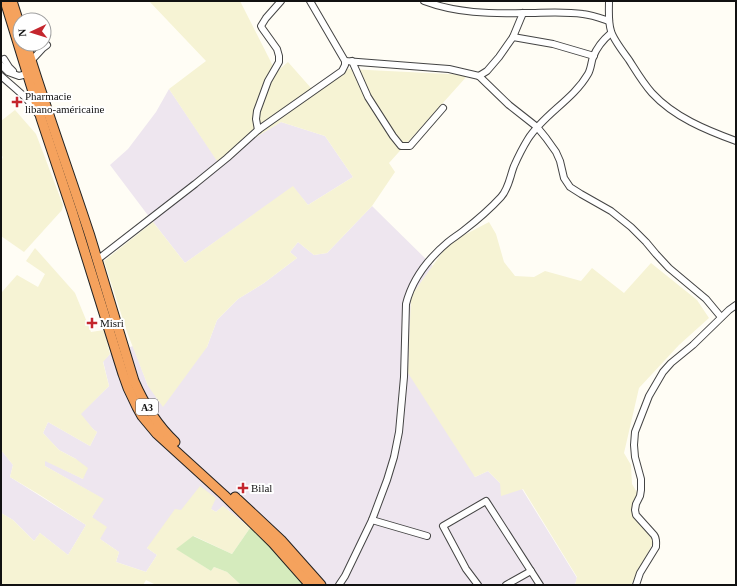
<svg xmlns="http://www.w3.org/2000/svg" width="737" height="586" font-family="'Times New Roman',serif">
	<rect width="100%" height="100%" fill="#fffdf5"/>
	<!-- industrial -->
	<g fill="#eee6ef">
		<path d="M 169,89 L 217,160 L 281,122 L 325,136 L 353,177 L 308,205 L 293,187 L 185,263 L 153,222 L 110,165 L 128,149 L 156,112 Z"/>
		<path d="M 372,206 L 433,266 L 411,296 L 475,477 L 488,471 L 500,483 L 522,489 L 577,578 L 575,585 L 320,585 L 261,517 L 250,528 L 223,506 L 216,512 L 211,509 L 181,510 L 147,548 L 157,555 L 146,572 L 116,562 L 119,552 L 100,539 L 92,517 L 103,499 L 45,466 L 45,460 L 83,479 L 76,459 L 59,450 L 43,433 L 48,422 L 90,446 L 97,432 L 93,429 L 80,414 L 109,386 L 103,361 L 110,354 L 133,346 L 148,386 L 207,347 L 217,320 L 238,299 L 264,283 L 297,258 L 290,252 L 298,242 L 314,255 L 327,253 Z"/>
		<path d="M 1,450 L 13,465 L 10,477 L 86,525 L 68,555 L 40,533 L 34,541 L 13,520 L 1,513 Z"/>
	</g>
	<!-- farmland -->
	<g fill="#f6f3d4">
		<path d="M 149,1 L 240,1 L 276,72 L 288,62 L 311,88 L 348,69 L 468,75 L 389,163 L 395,172 L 372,206 L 327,253 L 314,255 L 298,242 L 290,252 L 297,258 L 264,283 L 238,299 L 217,320 L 207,347 L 163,407 L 148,386 L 127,332 L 104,261 L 153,222 L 185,263 L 293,186 L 308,205 L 353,177 L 325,136 L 281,122 L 217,161 L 169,89 L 206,61 Z"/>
		<path d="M 15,110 L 36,134 L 63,205 L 62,210 L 24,252 L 1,236 L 1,161 L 3,157 L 1,155 L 1,121 Z"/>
		<path d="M 489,222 L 496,234 L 504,262 L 515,276 L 534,277 L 545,271 L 581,281 L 592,268 L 624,293 L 651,263 L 697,300 L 709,318 L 679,345 L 639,388 L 624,453 L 631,465 L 632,484 L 638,494 L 632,503 L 632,516 L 655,539 L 631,585 L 575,585 L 577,577 L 523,489 L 501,496 L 500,483 L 488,471 L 475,477 L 408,373 L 411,296 L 449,243 Z"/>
		<path d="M 35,248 L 75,293 L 91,332 L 104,330 L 110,354 L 103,362 L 109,386 L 81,414 L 93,429 L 97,432 L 90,446 L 48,422 L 43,433 L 59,450 L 76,459 L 88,468 L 83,479 L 45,461 L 45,466 L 104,499 L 92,517 L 107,527 L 100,539 L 119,552 L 116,562 L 146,572 L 157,555 L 147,548 L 175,509 L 181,510 L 200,486 L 216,498 L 211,509 L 216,512 L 223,506 L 250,528 L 232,554 L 194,536 L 177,549 L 211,571 L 214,567 L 227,572 L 241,585 L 156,585 L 146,580 L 143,585 L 1,585 L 1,513 L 13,520 L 34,541 L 40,533 L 68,555 L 86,525 L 40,495 L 10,477 L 13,465 L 1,450 L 1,292 L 2,292 L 17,275 L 38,287 L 45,274 L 26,261 Z"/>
	</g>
	<!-- green -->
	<path fill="#d5ebbd" d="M 261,517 L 320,585 L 241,585 L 227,572 L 214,567 L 211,571 L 176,549 L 193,536 L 232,554 L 250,528 Z"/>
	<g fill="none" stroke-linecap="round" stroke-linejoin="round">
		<defs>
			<g id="minor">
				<path d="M 424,1 C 456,13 490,14 524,13 C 543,13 563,11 583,14 C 592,15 600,18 609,21"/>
				<path d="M 609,1 C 609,11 608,22 611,31 C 613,39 624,53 629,60 C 636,71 643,83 652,93 C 674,117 706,130 736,141"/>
				<path d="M 513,37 L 523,13"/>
				<path d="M 4,59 L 9,67 L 13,71"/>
				<path d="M 31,61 L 43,48 L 47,45"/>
				<path d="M 345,61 L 449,69 L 479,76 L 487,71 L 499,57 L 513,37 L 553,44 L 594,56"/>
				<path d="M 352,61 L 368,97 L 393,136 L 401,146 L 410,146 L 443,108"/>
				<path d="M 1,65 L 8,72 L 19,76 L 27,74"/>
				<path d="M 1,76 L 16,89 L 26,98 L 37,113"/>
				<path d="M 479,76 L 509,105 L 537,127 L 546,138 L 556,152 L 560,161 L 564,178 L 570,187 L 581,194 L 611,211 L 631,227 L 646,242 L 656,254 L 669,268 L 706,299 L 721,317"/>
				<path d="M 258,130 L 256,119 L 257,111 L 268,81 L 279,62 L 279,56 L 277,49 L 262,28 L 261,26 L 266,18 L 281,1"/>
				<path d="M 97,260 L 195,184 L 227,158 L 258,130 L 342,71 L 345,65 L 345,61 L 310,1"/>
				<path d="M 372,520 L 427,536"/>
				<path d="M 339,585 L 345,576 L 372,520 L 387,480 L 394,457 L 399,432 L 404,377 L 406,304 C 412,280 429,258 448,242 C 453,238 458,235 463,231 C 476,221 490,209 501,197 C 509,188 510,176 514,166 C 518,157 523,147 528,139 C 544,114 573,100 588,74 C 591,69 591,63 593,57 C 597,47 604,39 611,33"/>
				<path d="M 478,585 L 466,569 L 443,526 L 486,501 L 540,585"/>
				<path d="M 506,585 L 531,571"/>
				<path d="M 636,585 L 640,573 L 656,547 C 656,542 657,539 654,535 L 636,515 L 635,510 L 636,504 L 640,496 L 641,490 L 641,479 L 635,457 L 634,445 L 635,432 L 649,396 L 663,372 L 671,363 L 693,345 L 729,310 L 736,305"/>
			</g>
			<g id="highway">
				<path d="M 5,1 L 41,118 L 72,211 L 123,374 L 128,388 L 137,407 L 142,416 L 157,434 L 224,495 L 273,543 L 310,585"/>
				<path d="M 12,1 L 20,26"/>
				<path d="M 26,44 C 46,109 69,172 90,236 C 105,284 119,333 134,381 C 144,404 157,425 175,442"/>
				<path d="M 235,497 L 281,540 L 321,585"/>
			</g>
		</defs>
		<!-- minor casing -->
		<use href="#minor" stroke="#444" stroke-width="8"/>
		<!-- highway casing -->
		<use href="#highway" stroke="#222" stroke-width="11"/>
		<!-- minor -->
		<use href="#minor" stroke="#fff" stroke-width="6"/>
		<!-- highway -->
		<use href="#highway" stroke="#f5a25d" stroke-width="9"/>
	</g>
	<!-- markers -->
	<g fill="#c4262e" stroke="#fff" stroke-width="1.5">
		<path d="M15 96h4v4h4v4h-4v4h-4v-4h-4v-4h4z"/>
		<path d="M90 317h4v4h4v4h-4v4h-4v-4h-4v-4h4z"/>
		<path d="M241 482h4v4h4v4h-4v4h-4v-4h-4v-4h4z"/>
	</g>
	<g text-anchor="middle" stroke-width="4" stroke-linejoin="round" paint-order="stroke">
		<!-- shield labels -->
		<rect fill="#fff" stroke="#585858" stroke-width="1" x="136" y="399" width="22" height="16" rx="3"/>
		<g font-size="10" font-weight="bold" fill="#111">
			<text x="147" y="411">A3</text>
		</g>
		<!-- poi labels -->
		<g font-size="11" fill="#111" stroke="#fff" text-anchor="start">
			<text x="25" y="100">Pharmacie<tspan x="25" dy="13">libano-américaine</tspan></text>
			<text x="100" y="327">Misri</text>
			<text x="251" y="492">Bilal</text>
		</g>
	</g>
	<!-- border -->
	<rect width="737" height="586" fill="none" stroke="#111111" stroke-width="4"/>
	<!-- north arrow -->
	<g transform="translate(32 32) rotate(266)"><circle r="19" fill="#ffffff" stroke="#a0a0a0"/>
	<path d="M0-3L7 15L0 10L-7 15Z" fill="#c4262e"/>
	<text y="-6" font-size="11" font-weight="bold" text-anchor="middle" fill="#111111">N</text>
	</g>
</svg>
